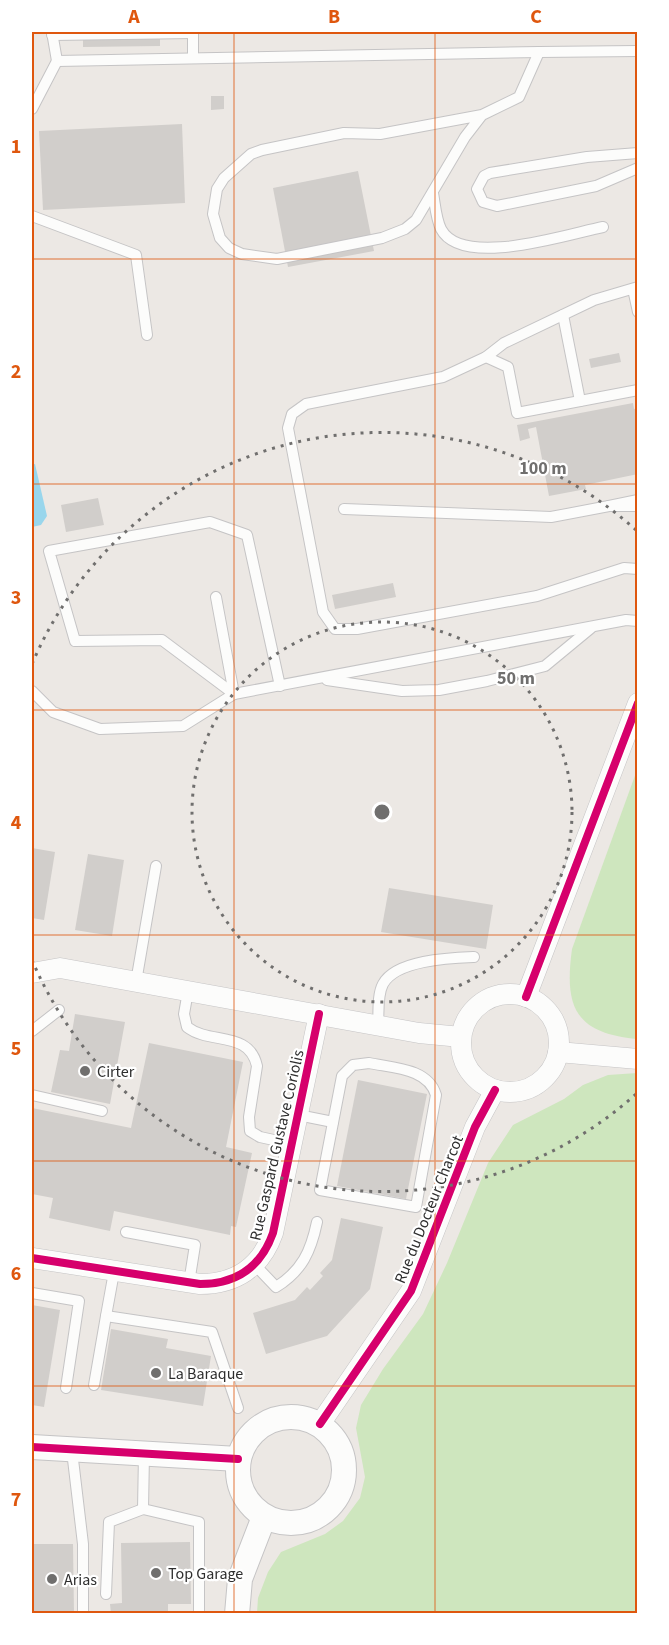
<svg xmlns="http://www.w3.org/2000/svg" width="669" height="1645" font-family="'Source Sans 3',sans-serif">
	<rect width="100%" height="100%" fill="#ece8e4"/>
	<!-- green -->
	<g fill="#cee6be">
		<path d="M 637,770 L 638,1039 L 637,1039 C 575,1033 564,1007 572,949 Z"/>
		<path d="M 637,1073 L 637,1613 L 257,1613 L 258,1598 L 268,1572 L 281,1552 L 325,1534 L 343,1521 L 360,1498 L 365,1477 L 356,1428 L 361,1405 L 383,1369 L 423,1314 L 447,1263 L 488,1163 L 513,1125 L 564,1099 L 583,1085 L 608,1075 Z"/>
	</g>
	<!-- water -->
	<path fill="#99d6ec" d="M 35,464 L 47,516 L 41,525 L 32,527 L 32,465 Z"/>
	<!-- building -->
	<g fill="#d1cecb">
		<path d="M 83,32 L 160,32 L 160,46 L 83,47 Z"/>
		<path d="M 211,96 L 224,96 L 224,109 L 211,110 Z"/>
		<path d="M 182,124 L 185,203 L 43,210 L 39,131 Z"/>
		<path d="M 358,171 L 374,251 L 288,267 L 273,188 Z"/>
		<path d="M 619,353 L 621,362 L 591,368 L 589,359 Z"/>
		<path d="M 633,403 L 634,409 L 638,408 L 638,474 L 585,485 L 586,489 L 549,496 L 536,427 L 528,429 L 530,438 L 520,441 L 517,425 Z"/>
		<path d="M 98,498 L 104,525 L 66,532 L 61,505 Z"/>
		<path d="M 393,583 L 396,597 L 335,609 L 332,595 Z"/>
		<path d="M 32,848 L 55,852 L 44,920 L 32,918 Z"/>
		<path d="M 88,854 L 124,860 L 112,936 L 75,930 Z"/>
		<path d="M 389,888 L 493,905 L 486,949 L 381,932 Z"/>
		<path d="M 75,1014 L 125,1022 L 110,1104 L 51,1092 L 60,1050 L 69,1051 Z"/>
		<path d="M 149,1043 L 243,1062 L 226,1147 L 252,1153 L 236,1227 L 231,1226 L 230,1235 L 114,1211 L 110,1231 L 49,1218 L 53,1198 L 32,1194 L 32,1108 L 131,1128 Z"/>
		<path d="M 358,1080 L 427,1094 L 406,1199 L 337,1186 Z"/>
		<path d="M 341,1218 L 383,1227 L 370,1289 L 327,1336 L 266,1354 L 253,1313 L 295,1300 L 307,1287 L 310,1290 L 323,1276 L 320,1273 L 332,1260 Z"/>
		<path d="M 32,1305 L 60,1310 L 44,1407 L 32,1405 Z"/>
		<path d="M 111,1329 L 168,1339 L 166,1348 L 211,1356 L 203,1406 L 101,1390 Z"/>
		<path d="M 190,1542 L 191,1604 L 168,1604 L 168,1614 L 111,1614 L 110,1604 L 122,1603 L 121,1543 Z"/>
		<path d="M 32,1544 L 73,1544 L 74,1614 L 32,1614 Z"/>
	</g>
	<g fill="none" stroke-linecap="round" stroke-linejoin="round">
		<defs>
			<g id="service">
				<path d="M 52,32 L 57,61 L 539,52"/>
				<path d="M 193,32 L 193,58"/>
				<path d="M 52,35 L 193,33"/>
				<path d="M 32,109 L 57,61"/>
				<path d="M 482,115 L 465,137 L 416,220 L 405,229 L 382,238 L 277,259 L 242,254 L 229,248 L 220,238 L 213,214 L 217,189 L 224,178 L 251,154 L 262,150 L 344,133 L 380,134 L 482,115 L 519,97 L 539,52 L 638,51"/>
				<path d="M 638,153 L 587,157 L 490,173 L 484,176 L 477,189 L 483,202 L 497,206 L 596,186 L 638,168"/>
				<path d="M 433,193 C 435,204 436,219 441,229 C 462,269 568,234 603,227"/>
				<path d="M 32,216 L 136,255 L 147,335"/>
				<path d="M 638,287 L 594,300 L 504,343 L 486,357 L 443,377 L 306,404 L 292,414 L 288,428 L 323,612 L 335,629 L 357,629 L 537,596 L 624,568 L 638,569"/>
				<path d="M 633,289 L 638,312"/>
				<path d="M 563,315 L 580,401"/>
				<path d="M 486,357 L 508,367 L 517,413 L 638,390"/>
				<path d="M 638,500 L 609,506 L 638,506"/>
				<path d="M 344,509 L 551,517 L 609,506"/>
				<path d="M 216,597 L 234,694 L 626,620 L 638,621"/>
				<path d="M 327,680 L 402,691 L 439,690 L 487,681 L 545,666 L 591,628"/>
				<path d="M 32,691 L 53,712 L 100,729 L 183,726 L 234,694 L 162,640 L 75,641 L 49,551 L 210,522 L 247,535 L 280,686"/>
				<path d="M 136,982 L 156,866"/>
				<path d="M 188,991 L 184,1014 L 187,1027 C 210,1045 249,1030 257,1066 L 249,1117 L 250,1131 L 260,1137 L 292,1144"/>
				<path d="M 378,1025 C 379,1013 377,995 383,984 C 396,960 450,958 474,957"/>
				<path d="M 32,1031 L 59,1010"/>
				<path d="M 369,1063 C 393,1068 428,1068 436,1095 L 416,1207 L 320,1190 L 342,1076 L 353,1065 Z"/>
				<path d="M 32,1095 L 102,1111"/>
				<path d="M 298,1115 L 333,1122"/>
				<path d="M 126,1232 L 195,1245 L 189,1283"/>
				<path d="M 255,1265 L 276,1287 C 302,1271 311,1251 317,1222"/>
				<path d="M 32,1293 L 79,1301 L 66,1388"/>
				<path d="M 106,1316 L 114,1272"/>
				<path d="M 94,1385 L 106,1316 L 212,1332 L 238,1408"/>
				<path d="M 72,1451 L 83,1544 L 83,1614"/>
				<path d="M 144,1454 L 143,1509 L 199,1522 L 199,1614"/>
				<path d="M 106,1594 L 109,1522 L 143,1509"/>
			</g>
			<g id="minor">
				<path d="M 32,973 L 60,968 L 419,1033 L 461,1037"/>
				<circle cx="510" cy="1043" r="49"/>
				<path d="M 526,997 L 638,703"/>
				<path d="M 558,1052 L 638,1059"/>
				<path d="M 32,1258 L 200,1284 C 236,1284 261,1267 273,1233 L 319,1014"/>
				<path d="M 320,1424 L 411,1291 L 475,1127 L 495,1090"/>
			</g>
			<g id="tertiary">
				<circle cx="291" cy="1470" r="53"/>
				<path d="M 32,1447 L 238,1459"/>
				<path d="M 237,1614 L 240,1579 L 264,1517"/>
			</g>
		</defs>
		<!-- service casing -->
		<use href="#service" stroke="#c5c4c5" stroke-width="12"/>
		<!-- minor casing -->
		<use href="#minor" stroke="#c5c4c5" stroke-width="21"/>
		<!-- tertiary casing -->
		<use href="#tertiary" stroke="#c5c4c5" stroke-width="26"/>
		<!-- service -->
		<use href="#service" stroke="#fcfcfb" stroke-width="10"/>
		<!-- minor -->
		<use href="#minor" stroke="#fcfcfb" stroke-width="20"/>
		<!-- tertiary -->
		<use href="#tertiary" stroke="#fcfcfb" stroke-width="24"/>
		<defs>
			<g id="cycleway">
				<path d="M 526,997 L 638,703"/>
				<path d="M 32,1258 L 200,1284 C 236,1284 261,1267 273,1233 L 319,1014"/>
				<path d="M 320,1424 L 411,1291 L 475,1127 L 495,1090"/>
				<path d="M 32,1447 L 238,1459"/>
			</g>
		</defs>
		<!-- cycleway casing -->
		<use href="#cycleway" stroke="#fff" stroke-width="11"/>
		<!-- cycleway -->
		<use href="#cycleway" stroke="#d6006c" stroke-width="8"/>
	</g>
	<!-- grid -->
	<path fill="none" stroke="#df570e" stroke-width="1.5" stroke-opacity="0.55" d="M 234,32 L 234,1614M 435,32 L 435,1614M 32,259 L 638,259M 32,484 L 638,484M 32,710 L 638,710M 32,935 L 638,935M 32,1161 L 638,1161M 32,1386 L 638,1386"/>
	<!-- distance rings -->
	<g fill="none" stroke="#706f6e" stroke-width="3" stroke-dasharray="3 6">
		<circle cx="382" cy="812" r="190"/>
		<path d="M636 1094A380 380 0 0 1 32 960M32 664A380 380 0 0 1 636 530"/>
	</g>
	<!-- markers -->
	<g fill="#706f6e" stroke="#fff" stroke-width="2">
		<circle cx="85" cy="1071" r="6"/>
		<circle cx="156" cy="1373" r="6"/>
		<circle cx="156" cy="1573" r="6"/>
		<circle cx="52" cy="1579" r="6"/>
	</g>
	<g text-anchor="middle" stroke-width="4.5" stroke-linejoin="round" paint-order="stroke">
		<!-- poi labels -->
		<g font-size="16" fill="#2e2e2e" stroke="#fff" text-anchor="start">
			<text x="97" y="1077">Cirter</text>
			<text x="168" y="1379">La Baraque</text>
			<text x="168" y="1579">Top Garage</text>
			<text x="64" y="1585">Arias</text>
		</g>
		<!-- street labels -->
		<g font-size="16" fill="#2e2e2e" stroke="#fff">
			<text transform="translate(276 1145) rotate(-77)" y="6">Rue Gaspard Gustave Coriolis</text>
			<text transform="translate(428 1209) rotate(-68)" y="6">Rue du Docteur Charcot</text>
		</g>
	</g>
	<circle cx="382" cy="812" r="9" fill="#706f6e" stroke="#fff" stroke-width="3"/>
	<g font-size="18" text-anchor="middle" font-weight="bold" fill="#706f6e" stroke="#fff" stroke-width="4.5" stroke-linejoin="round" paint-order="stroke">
		<text x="543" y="474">100 m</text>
		<text x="516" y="684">50 m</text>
	</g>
	<!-- border -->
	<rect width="669" height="1645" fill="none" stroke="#ffffff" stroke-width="66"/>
	<rect x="33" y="33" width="603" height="1579" fill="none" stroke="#df570e" stroke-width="2"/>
	<g font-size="20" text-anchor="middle" font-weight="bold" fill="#df570e">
		<text x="134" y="23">A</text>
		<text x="334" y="23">B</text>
		<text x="536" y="23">C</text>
		<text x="16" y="153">1</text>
		<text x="16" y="378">2</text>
		<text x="16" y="604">3</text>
		<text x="16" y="829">4</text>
		<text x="16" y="1055">5</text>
		<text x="16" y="1280">6</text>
		<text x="16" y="1506">7</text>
	</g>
</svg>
